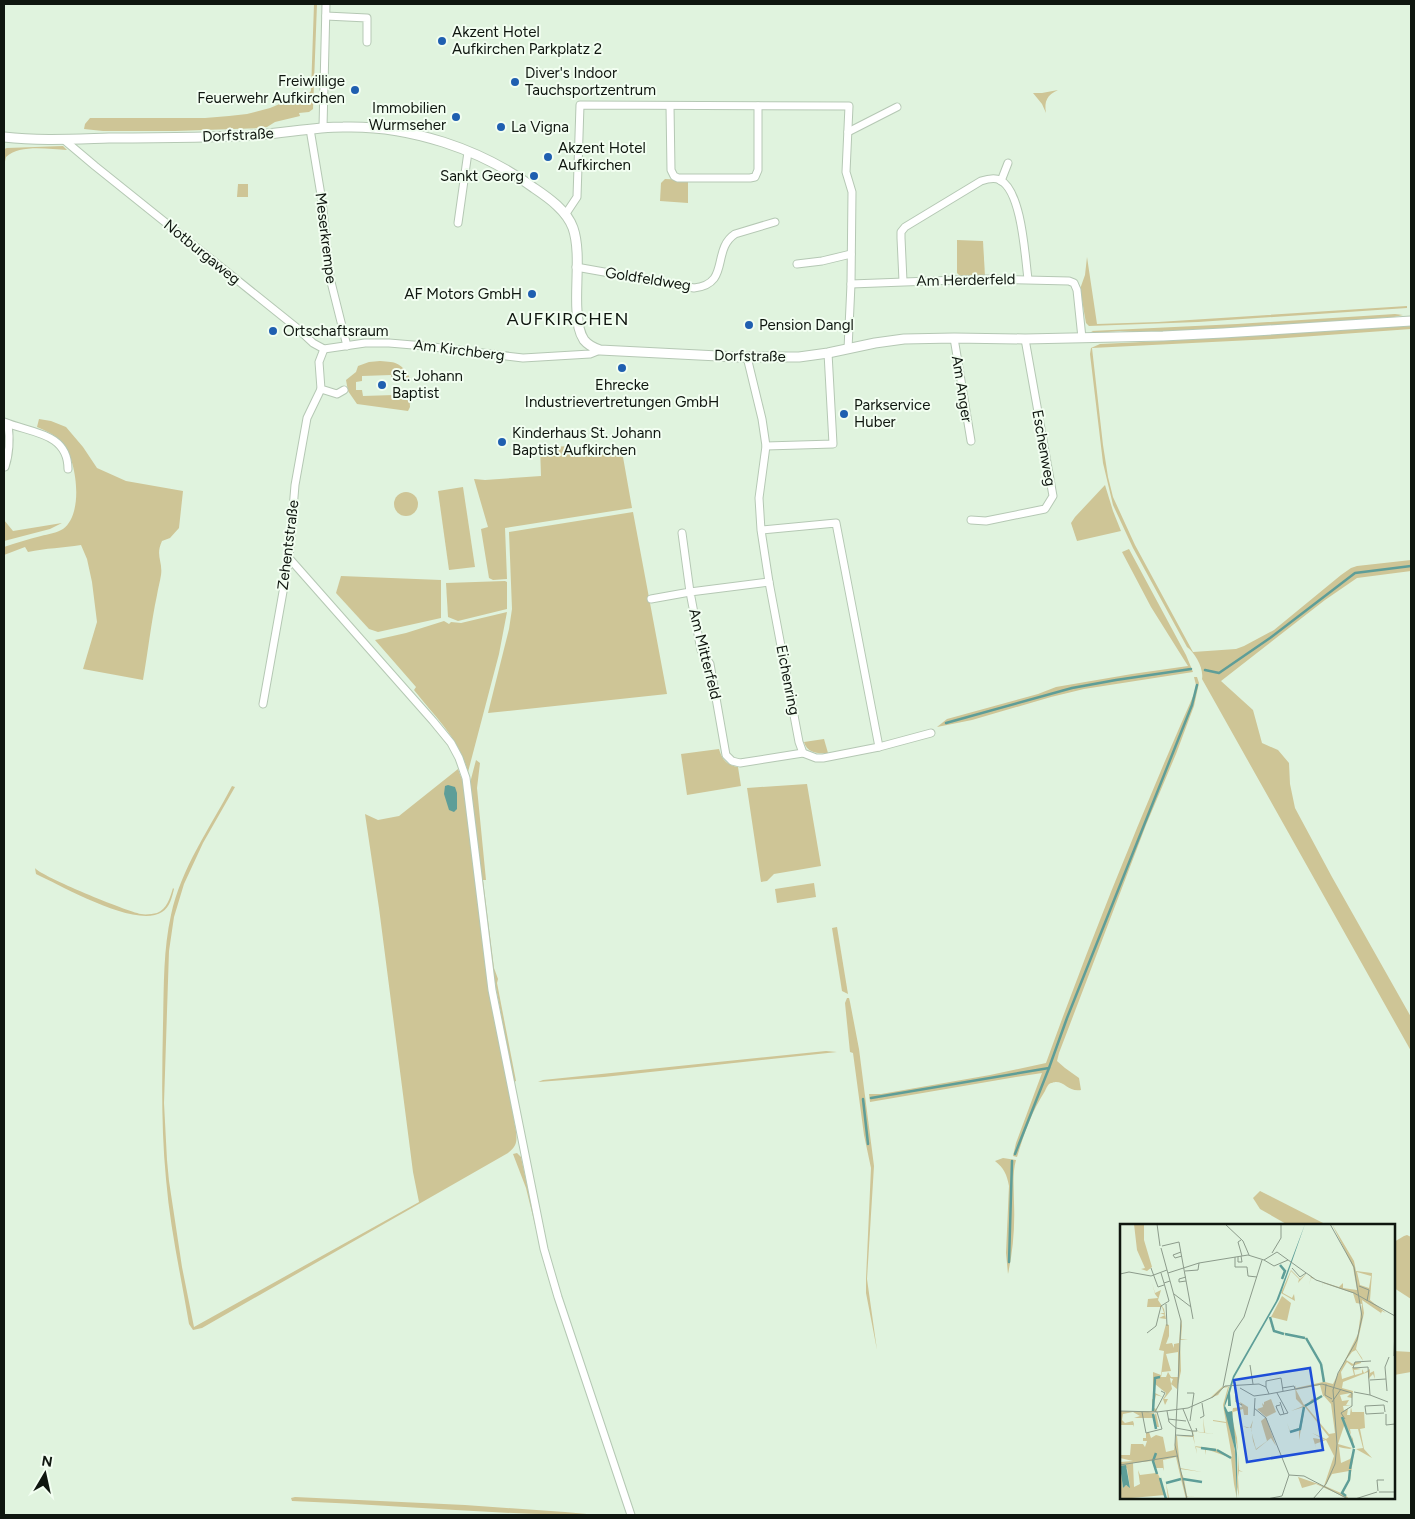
<svg xmlns="http://www.w3.org/2000/svg" width="1415" height="1519" font-family="Figtree,sans-serif">
	<rect width="100%" height="100%" fill="#e0f3de"/>
	<!-- green -->
	<g fill="#cec596">
		<path d="M 314,4 L 317,4 L 313,109 L 309,112 L 299,113 L 300,116 L 275,122 L 267,127 L 261,128 L 175,131 L 103,131 L 84,129 L 85,124 L 90,118 L 205,118 L 229,116 L 247,114 L 270,108 L 299,96 L 305,104 L 308,102 L 309,93 L 311,91 Z"/>
		<path d="M 1058,90 C 1047,95 1044,101 1046,113 L 1042,104 L 1033,93 L 1042,93 Z"/>
		<path d="M 63,146 L 67,150 C 49,149 19,144 6,157 L 4,166 L 4,149 L 7,148 Z"/>
		<path d="M 665,179 L 688,180 L 688,203 L 660,201 L 661,183 Z"/>
		<path d="M 238,184 L 248,184 L 248,197 L 237,197 Z"/>
		<path d="M 957,240 L 983,241 L 985,276 L 960,276 L 957,273 Z"/>
		<path d="M 1087,257 L 1097,324 L 1158,322 L 1407,306 L 1407,308 L 1198,322 L 1089,326 L 1086,323 L 1080,289 L 1085,275 Z"/>
		<path d="M 1395,314 L 1403,315 L 1394,317 L 1231,329 L 1147,333 L 1120,331 L 1095,333 L 1091,331 L 1237,324 Z"/>
		<path d="M 1411,326 L 1411,329 L 1272,339 L 1092,348 L 1103,445 L 1108,477 L 1113,497 L 1135,545 L 1193,652 L 1236,649 L 1244,646 L 1274,630 L 1341,575 L 1351,568 L 1357,566 L 1411,560 L 1411,571 L 1357,578 L 1325,600 L 1221,681 L 1253,710 L 1262,743 L 1278,750 L 1289,763 L 1290,784 L 1295,808 L 1332,877 L 1411,1017 L 1411,1051 L 1202,679 C 1204,668 1195,653 1187,647 L 1133,548 L 1113,505 L 1103,463 L 1090,354 L 1091,348 L 1100,344 C 1204,340 1308,330 1411,326 Z"/>
		<path d="M 380,361 C 397,362 401,363 410,378 L 392,379 L 391,375 L 362,376 L 362,381 L 356,382 L 356,390 L 362,390 L 363,396 L 394,395 L 395,397 L 401,397 L 401,392 L 409,393 L 410,407 L 408,411 L 357,404 L 348,391 L 346,380 L 356,372 L 358,366 L 369,362 Z"/>
		<path d="M 39,419 L 51,421 L 66,427 L 83,447 L 97,468 L 126,481 L 183,491 L 179,528 L 170,538 L 162,541 C 155,556 163,561 161,575 C 160,582 158,588 157,595 C 151,623 148,652 143,680 L 83,669 L 97,622 L 92,582 L 87,559 L 81,545 C 63,548 46,548 28,552 L 25,547 L 4,555 L 4,547 C 16,543 28,539 41,536 C 48,534 57,533 63,529 C 84,514 77,461 63,443 C 56,435 46,431 37,427 Z"/>
		<path d="M 577,446 L 623,457 L 632,508 L 505,528 L 507,579 L 493,580 L 489,578 L 481,529 L 488,527 L 474,479 L 485,480 L 541,476 L 540,447 Z"/>
		<path d="M 1105,485 L 1113,511 L 1121,531 L 1077,541 L 1071,523 L 1075,517 Z"/>
		<path d="M 463,487 L 475,567 L 449,570 L 438,491 Z"/>
		<circle cx="406" cy="504" r="12"/>
		<path d="M 633,512 L 667,694 L 488,713 L 509,629 L 512,609 L 509,532 Z"/>
		<path d="M 4,520 L 13,531 L 62,523 L 50,529 L 4,541 Z"/>
		<path d="M 1129,549 L 1186,655 L 1193,672 L 1084,689 L 1051,697 L 972,720 L 937,727 L 947,719 L 1038,694 L 1056,687 L 1132,674 L 1188,666 L 1151,607 L 1122,552 Z"/>
		<path d="M 341,576 L 441,580 L 441,618 L 378,632 L 369,629 L 336,593 Z"/>
		<path d="M 505,581 L 507,582 L 507,609 L 458,621 L 448,617 L 446,583 Z"/>
		<path d="M 507,612 L 499,654 L 468,772 C 459,738 435,717 414,690 L 416,687 L 375,640 L 406,633 L 444,621 L 449,624 L 451,622 L 461,623 Z"/>
		<path d="M 1194,677 L 1197,677 L 1199,683 L 1194,706 L 1176,754 L 1146,825 L 1059,1053 L 1057,1061 L 1065,1068 L 1079,1078 L 1081,1090 C 1069,1092 1065,1082 1056,1082 C 1055,1082 1050,1083 1049,1084 C 1047,1086 1046,1089 1045,1091 C 1032,1111 1024,1134 1017,1157 L 1013,1156 L 1016,1143 L 1042,1073 L 1016,1077 L 870,1102 L 869,1094 L 881,1094 L 990,1075 L 1046,1063 C 1091,938 1141,815 1194,694 L 1196,685 Z"/>
		<path d="M 824,739 L 828,753 C 818,754 807,753 804,742 Z"/>
		<path d="M 719,749 C 722,759 726,765 738,767 L 741,786 L 687,795 L 681,754 Z"/>
		<path d="M 476,760 L 480,763 L 477,788 L 486,880 L 483,880 L 494,968 L 498,979 L 497,983 L 516,1081 L 514,1082 L 493,972 L 470,783 Z"/>
		<path d="M 458,769 L 463,782 L 487,973 L 516,1131 C 517,1142 517,1146 508,1153 L 202,1328 L 193,1330 L 189,1324 C 181,1276 170,1228 166,1179 C 161,1127 162,1076 163,1024 C 164,988 163,951 171,915 C 181,868 210,828 232,786 L 235,787 L 203,843 L 184,884 L 174,917 L 169,951 L 164,1103 L 167,1160 L 169,1181 L 182,1267 L 194,1327 L 419,1202 L 413,1172 L 379,908 L 365,814 L 378,820 L 399,816 Z"/>
		<path d="M 807,784 L 821,866 L 774,874 L 767,881 L 761,882 L 747,788 Z"/>
		<path d="M 35,868 C 42,877 126,911 141,914 C 146,915 152,914 157,913 C 167,909 170,898 173,888 L 174,889 C 172,897 170,907 162,912 C 136,929 62,886 36,874 Z"/>
		<path d="M 814,883 L 816,897 L 777,903 L 775,889 Z"/>
		<path d="M 837,927 L 848,994 L 842,991 L 832,928 Z"/>
		<path d="M 847,998 L 849,998 L 850,1002 L 859,1049 L 874,1166 L 867,1279 L 877,1350 L 866,1293 L 866,1279 L 871,1168 L 864,1135 L 853,1053 L 850,1052 L 845,1003 Z"/>
		<path d="M 826,1051 L 837,1052 L 604,1077 L 538,1082 L 543,1080 Z"/>
		<path d="M 517,1153 L 521,1157 L 543,1259 L 564,1325 L 547,1274 L 526,1188 L 513,1154 Z"/>
		<path d="M 1003,1158 L 1016,1160 C 1012,1174 1014,1189 1014,1203 C 1015,1227 1013,1251 1008,1274 L 1006,1253 L 1009,1186 C 1007,1175 1004,1168 995,1161 Z"/>
		<path d="M 1260,1191 L 1327,1225 L 1288,1225 L 1260,1209 L 1253,1198 Z"/>
		<path d="M 1407,1235 L 1411,1237 L 1411,1299 L 1394,1288 L 1394,1242 L 1404,1236 Z"/>
		<path d="M 1394,1351 L 1411,1352 L 1411,1372 L 1394,1375 Z"/>
		<path d="M 295,1497 L 465,1505 L 565,1512 L 598,1515 C 496,1515 394,1505 292,1501 L 291,1498 Z"/>
	</g>
	<!-- water -->
	<path fill="#5e9e98" d="M 448,785 L 455,787 L 457,793 L 457,809 L 454,812 L 449,810 L 444,794 L 445,786 Z"/>
	<g fill="none" stroke-linecap="round" stroke-linejoin="round">
		<!-- stream -->
		<g stroke="#5e9e98" stroke-width="2.5">
			<path d="M 1205,670 L 1219,673 L 1270,638 L 1355,573 L 1411,566"/>
			<path d="M 946,723 L 1072,688 L 1116,680 L 1191,669"/>
			<path d="M 871,1098 L 1049,1068 L 1067,1018 L 1192,705 L 1197,685"/>
			<path d="M 863,1099 L 868,1144"/>
			<path d="M 1015,1154 L 1049,1068"/>
			<path d="M 1009,1262 L 1012,1161"/>
		</g>
		<defs>
			<g id="minor">
				<path d="M 326,16 L 367,18 L 367,42"/>
				<path d="M 670,106 L 671,170 L 674,176 L 678,178 L 750,178 L 755,177 L 758,170 L 758,106"/>
				<path d="M 323,127 L 326,4"/>
				<path d="M 310,129 L 322,201 L 330,278 L 347,346"/>
				<path d="M 848,132 L 897,107"/>
				<path d="M 63,139 L 95,166 L 297,328 L 313,343 L 324,349 L 365,343 L 389,343 L 425,346 L 523,358 L 590,354 L 600,350"/>
				<path d="M 1001,181 L 1008,163"/>
				<path d="M 565,215 L 577,197 L 580,105 L 849,106 L 846,172 L 852,192 L 851,284 L 848,349"/>
				<path d="M 458,223 L 468,152"/>
				<path d="M 797,264 L 822,261 L 851,254"/>
				<path d="M 576,267 L 694,288 C 731,284 711,250 735,234 L 775,222"/>
				<path d="M 903,281 L 901,238 L 901,232 L 905,227 L 981,181 C 987,179 994,177 1000,180 C 1022,191 1025,257 1028,279"/>
				<path d="M 851,284 L 984,279 L 1069,281 L 1074,283 L 1077,290 L 1082,338"/>
				<path d="M 954,338 L 971,441"/>
				<path d="M 324,349 L 319,362 L 321,389 L 337,394 L 344,390"/>
				<path d="M 747,357 L 762,419 L 766,446 L 759,498 L 761,530 L 836,523 L 879,747 L 823,758 L 816,758 L 803,753 L 799,742 L 769,582 L 761,530"/>
				<path d="M 4,422 C 30,433 68,432 68,469"/>
				<path d="M 766,446 L 833,444 L 828,353"/>
				<path d="M 5,467 C 10,452 10,439 8,424"/>
				<path d="M 971,520 L 986,521 L 1045,509 L 1053,496 L 1025,339"/>
				<path d="M 289,558 L 433,721 L 451,743 L 459,758 L 466,778 L 492,990 L 544,1249 L 558,1297 L 631,1515"/>
				<path d="M 769,582 L 690,592 L 701,650 L 710,664 L 726,755 L 732,761 L 740,763 L 803,753"/>
				<path d="M 651,599 L 690,592 L 682,533"/>
				<path d="M 263,704 L 289,558 L 295,485 L 307,418 L 321,389"/>
				<path d="M 879,747 L 931,733"/>
			</g>
			<path id="tertiary" d="M 4,137 C 39,141 74,139 109,138 C 159,138 208,138 257,135 C 286,133 314,127 343,127 C 409,125 481,149 534,188 C 549,198 567,211 573,228 C 581,251 575,286 577,311 C 578,321 578,331 584,340 C 588,345 594,348 600,350 L 738,357 L 799,357 L 828,353 L 875,343 L 904,339 L 954,338 L 1025,339 L 1163,336 L 1223,333 L 1411,321"/>
		</defs>
		<!-- minor casing -->
		<use href="#minor" stroke="#b5c8b4" stroke-width="9"/>
		<!-- tertiary casing -->
		<use href="#tertiary" stroke="#b5c8b4" stroke-width="11"/>
		<!-- minor -->
		<use href="#minor" stroke="#fff" stroke-width="7"/>
		<!-- tertiary -->
		<use href="#tertiary" stroke="#fff" stroke-width="9"/>
	</g>
	<!-- markers -->
	<g fill="#1f5fb0" stroke="#f2fef1" stroke-width="2">
		<circle cx="442" cy="41" r="5"/>
		<circle cx="515" cy="82" r="5"/>
		<circle cx="355" cy="90" r="5"/>
		<circle cx="456" cy="117" r="5"/>
		<circle cx="501" cy="127" r="5"/>
		<circle cx="548" cy="157" r="5"/>
		<circle cx="534" cy="176" r="5"/>
		<circle cx="532" cy="294" r="5"/>
		<circle cx="749" cy="325" r="5"/>
		<circle cx="273" cy="331" r="5"/>
		<circle cx="622" cy="368" r="5"/>
		<circle cx="382" cy="385" r="5"/>
		<circle cx="844" cy="414" r="5"/>
		<circle cx="502" cy="442" r="5"/>
	</g>
	<g text-anchor="middle" stroke-width="4" stroke-linejoin="round" paint-order="stroke">
		<!-- poi labels -->
		<g font-size="15" fill="#0f160f" stroke="#f2fef1" text-anchor="start">
			<text x="452" y="37">Akzent Hotel<tspan x="452" dy="17">Aufkirchen Parkplatz 2</tspan></text>
			<text x="525" y="78">Diver's Indoor<tspan x="525" dy="17">Tauchsportzentrum</tspan></text>
			<text x="345" y="86" text-anchor="end">Freiwillige<tspan x="345" dy="17">Feuerwehr Aufkirchen</tspan></text>
			<text x="446" y="113" text-anchor="end">Immobilien<tspan x="446" dy="17">Wurmseher</tspan></text>
			<text x="511" y="132">La Vigna</text>
			<text x="558" y="153">Akzent Hotel<tspan x="558" dy="17">Aufkirchen</tspan></text>
			<text x="524" y="181" text-anchor="end">Sankt Georg</text>
			<text x="522" y="299" text-anchor="end">AF Motors GmbH</text>
			<text x="759" y="330">Pension Dangl</text>
			<text x="283" y="336">Ortschaftsraum</text>
			<text x="392" y="381">St. Johann<tspan x="392" dy="17">Baptist</tspan></text>
			<text x="622" y="390" text-anchor="middle">Ehrecke<tspan x="622" dy="17">Industrievertretungen GmbH</tspan></text>
			<text x="854" y="410">Parkservice<tspan x="854" dy="17">Huber</tspan></text>
			<text x="512" y="438">Kinderhaus St. Johann<tspan x="512" dy="17">Baptist Aufkirchen</tspan></text>
		</g>
		<!-- street labels -->
		<g font-size="15" fill="#0f160f" stroke="#f2fef1">
			<text transform="translate(238 135) rotate(-3)" y="5">Dorfstraße</text>
			<text transform="translate(326 238) rotate(83)" y="5">Meserkrempe</text>
			<text transform="translate(202 252) rotate(39)" y="5">Notburgaweg</text>
			<text transform="translate(648 279) rotate(9)" y="5">Goldfeldweg</text>
			<text transform="translate(966 280) rotate(-1)" y="5">Am Herderfeld</text>
			<text transform="translate(459 350) rotate(7)" y="5">Am Kirchberg</text>
			<text transform="translate(750 356) rotate(1)" y="5">Dorfstraße</text>
			<text transform="translate(962 389) rotate(81)" y="5">Am Anger</text>
			<text transform="translate(1044 448) rotate(80)" y="5">Eschenweg</text>
			<text transform="translate(288 545) rotate(-83)" y="5">Zehentstraße</text>
			<text transform="translate(705 654) rotate(76)" y="5">Am Mitterfeld</text>
			<text transform="translate(788 680) rotate(79)" y="5">Eichenring</text>
		</g>
		<!-- quarter labels -->
		<g font-size="18" letter-spacing="1" fill="#0f160f" stroke="#f2fef1">
			<text x="568" y="325">AUFKIRCHEN</text>
		</g>
	</g>
	<!-- overview -->
	<g transform="translate(1120 1224)">
		<rect width="275" height="275" fill="#e0f3de"/>
		<path d="M 14,0 L 24,0 L 24,16 L 32,43 L 27,47 L 21,45 L 25,44 L 17,26 ZM 212,0 L 234,37 L 236,47 L 252,49 L 250,76 L 266,89 L 262,87 L 260,92 L 261,89 L 242,76 L 244,89 L 236,125 L 242,134 L 243,137 L 236,126 L 232,128 L 226,136 L 233,140 L 235,138 L 241,138 L 241,139 L 232,142 L 227,138 L 221,148 L 222,155 L 234,151 L 232,143 L 241,145 L 234,146 L 235,151 L 242,149 L 242,145 L 244,149 L 250,145 L 250,149 L 254,147 L 255,155 L 253,150 L 248,155 L 248,148 L 223,158 L 222,164 L 233,167 L 232,174 L 227,173 L 231,169 L 220,171 L 222,177 L 229,176 L 226,181 L 232,181 L 223,182 L 224,187 L 228,184 L 227,191 L 230,191 L 231,183 L 232,188 L 244,188 L 245,204 L 240,205 L 244,225 L 252,234 L 236,225 L 243,224 L 238,205 L 230,205 L 234,228 L 230,256 L 223,268 L 229,275 L 196,260 L 182,264 L 178,253 L 204,262 L 214,232 L 206,216 L 195,220 L 196,224 L 193,214 L 205,216 L 192,209 L 206,215 L 209,213 L 185,183 L 179,216 L 179,205 L 170,208 L 171,211 L 172,217 L 173,221 L 172,217 L 171,211 L 167,199 L 170,207 L 179,204 L 184,183 L 171,187 L 183,182 L 176,175 L 175,161 L 176,164 L 203,158 L 201,140 L 186,115 L 153,107 L 149,95 L 154,107 L 187,114 L 201,140 L 205,158 L 213,160 L 238,110 L 242,80 L 236,79 L 233,69 L 203,59 L 202,64 L 203,58 L 191,54 L 189,61 L 191,53 L 187,49 L 178,59 L 179,55 L 171,47 L 167,58 L 163,68 L 163,69 L 172,74 L 174,70 L 175,77 L 161,69 L 171,46 L 180,55 L 187,49 L 196,56 L 219,63 L 223,59 L 223,64 L 237,66 L 233,43 ZM 237,48 L 251,52 L 249,64 L 240,61 ZM 200,161 L 203,172 L 184,181 L 176,166 ZM 204,172 L 211,180 L 215,209 L 209,210 L 186,182 L 192,175 ZM 225,199 L 233,215 L 234,228 L 230,235 L 221,239 L 219,223 L 223,224 L 230,225 L 232,224 L 218,220 ZM 229,247 L 229,256 L 221,269 L 205,262 L 212,250 ZM 32,59 L 35,69 L 41,66 L 38,76 L 44,85 L 46,95 L 39,94 L 45,91 L 40,89 L 44,89 L 42,83 L 27,83 L 28,75 L 38,74 L 35,70 ZM 162,72 L 171,79 L 167,97 L 151,93 ZM 61,93 L 62,102 L 61,115 L 68,115 L 60,116 L 61,147 L 57,165 L 51,160 L 53,155 L 50,154 L 52,165 L 44,175 L 48,175 L 45,181 L 43,175 L 36,186 L 38,188 L 28,188 L 34,189 L 34,192 L 36,189 L 39,203 L 36,203 L 34,194 L 14,194 L 20,192 L 13,188 L 3,190 L 2,196 L 5,199 L 13,197 L 14,200 L 13,203 L 13,201 L 0,201 L 0,187 L 33,187 L 33,148 L 41,151 L 44,127 L 39,126 L 46,100 L 49,101 L 49,112 L 46,120 L 52,119 L 54,124 L 54,120 L 59,119 ZM 58,128 L 58,153 L 51,153 L 48,148 L 46,153 L 41,153 L 42,148 L 51,147 L 46,130 ZM 35,160 L 46,169 L 48,163 L 45,172 L 36,185 L 32,183 L 32,175 L 35,176 L 36,171 L 43,173 L 33,168 ZM 106,162 L 109,163 L 104,184 L 108,192 L 115,227 L 117,275 L 114,260 L 100,261 L 114,260 L 111,234 L 86,225 L 86,231 L 85,225 L 76,223 L 77,230 L 73,213 L 57,212 L 60,244 L 82,248 L 60,245 L 64,255 L 82,257 L 64,255 L 67,272 L 87,275 L 68,272 L 66,275 L 61,255 L 46,259 L 49,273 L 48,275 L 46,259 L 61,255 L 56,233 L 43,236 L 44,247 L 43,244 L 35,244 L 41,256 L 46,275 L 45,271 L 0,275 L 0,245 L 3,264 L 5,261 L 10,263 L 7,244 L 0,242 L 0,238 L 13,237 L 0,234 L 0,231 L 10,231 L 11,220 L 1,220 L 23,220 L 25,223 L 27,217 L 23,217 L 23,214 L 26,214 L 26,209 L 29,208 L 31,214 L 36,211 L 43,213 L 46,228 L 54,226 L 56,212 L 73,212 L 72,207 L 84,209 L 83,193 L 85,209 L 94,210 L 73,207 L 75,222 L 96,225 L 112,233 L 106,199 L 93,197 L 93,196 L 106,198 L 103,181 L 108,163 L 103,164 L 98,171 L 90,174 L 102,163 ZM 32,237 L 36,249 L 20,251 L 18,246 L 20,260 L 14,263 L 13,239 ZM 151,175 L 156,188 L 146,193 L 156,222 L 151,214 L 136,226 L 133,217 L 131,204 L 127,204 L 123,202 L 130,204 L 133,196 L 131,206 L 136,225 L 147,217 L 141,197 L 146,193 L 137,185 L 143,183 L 142,179 L 144,181 L 144,178 ZM 120,178 L 128,183 L 128,191 L 124,191 L 123,185 L 113,188 L 112,194 L 117,214 L 119,246 L 123,248 L 119,247 L 118,253 L 119,273 L 117,263 L 118,228 L 111,194 L 113,184 L 122,183 Z" fill="#cec596" fill-rule="evenodd"/>
		<path d="M 185,0 L 159,75 L 114,154 L 110,169 L 111,182 L 108,182 L 108,174 L 105,182 L 108,188 L 112,187 L 117,230 L 117,275 L 115,226 L 104,184 L 105,178 L 113,152 L 156,77 ZM 6,241 L 10,264 L 6,261 L 3,264 L 0,242 Z" fill="#5e9e98"/>
		<path fill="none" stroke="#5e9e98" stroke-width="2.5" d="M 160,41 L 165,47 L 162,55M 150,93 L 154,107 L 164,110M 165,110 L 185,114M 186,114 L 201,140M 201,140 L 204,158M 185,182 L 202,172M 33,187 L 35,154 L 40,153M 33,190 L 36,205M 222,193 L 234,224M 170,208 L 180,205 L 184,183M 81,224 L 96,226M 97,226 L 111,234M 36,229 L 33,237 L 37,250M 230,245 L 234,225M 40,254 L 46,275M 63,255 L 82,258M 46,259 L 61,255M 226,272 L 222,269 L 229,256 L 230,246"/>
		<path fill="none" stroke="#8c9b8b" stroke-width="1" d="M 37,0 L 40,22M 105,0 L 123,17 L 129,31M 121,16 L 118,18 L 122,32M 42,22 L 59,18 L 73,95M 41,24 L 61,97 L 55,221 L 67,275M 61,28 L 53,31 L 55,34 L 62,32M 152,29 L 161,14 L 161,0M 115,33 L 115,43 L 127,43 L 128,52 L 137,53M 118,33 L 118,38 L 122,38 L 121,32M 144,36 L 154,42 L 168,36M 31,44 L 38,63 L 44,61M 172,44 L 180,53 L 186,49M 65,47 L 78,46 L 79,39M 41,49 L 44,59 L 50,57M 48,49 L 79,39 L 128,31 L 144,36 L 157,28 L 196,56 L 234,69M 0,50 L 9,48 L 31,52 L 47,46M 66,53 L 59,55 L 59,58 L 66,57M 239,62 L 249,66 L 247,77M 234,69 L 275,92M 54,70 L 71,83M 46,80 L 47,102M 27,109 L 36,102 L 41,82 L 49,77 L 44,59M 274,132 L 275,103M 251,137 L 235,138 L 233,144 L 248,143 L 250,171 L 268,178M 130,141 L 133,160M 250,156 L 266,155M 206,160 L 205,171 L 212,175M 103,163 L 114,108 L 124,93 L 142,36M 115,163 L 116,178 L 122,181M 146,163 L 146,157 L 161,154 L 163,167M 120,164 L 134,172 L 149,170M 162,164 L 174,162 L 175,165M 267,167 L 265,143 L 269,133M 234,168 L 250,171M 67,169 L 74,169 L 70,197M 157,169 L 168,189 L 164,190 L 160,178M 212,178 L 221,165M 160,181 L 156,182 L 157,185 L 160,191 L 164,190M 134,184 L 146,194 L 169,251M 0,187 L 37,188 L 68,184 L 93,173 L 105,162 L 139,160 L 146,163 L 149,170 L 202,160 L 232,169 L 232,182 L 221,189 L 225,195M 47,187 L 49,198 L 56,204M 22,188 L 26,209 L 42,205 L 37,188M 35,188 L 45,169 L 41,167M 264,189 L 246,190 L 245,182 L 264,181 L 265,188M 266,190 L 266,201 L 275,200M 134,192 L 135,174M 80,194 L 84,192 L 82,179M 48,195 L 66,197M 56,204 L 72,207 L 63,185M 55,211 L 73,212 L 72,207 L 77,207 L 76,204M 0,241 L 57,232M 258,267 L 257,256 L 264,256M 259,268 L 275,268M 147,275 L 162,272 L 169,251 L 184,252 L 228,275M 193,275 L 206,260 L 215,240 L 217,220 L 213,166 L 218,149 L 237,116 L 242,93 L 234,43 L 210,0M 235,275 L 257,268"/>
		<path fill="#1d4ed8" fill-opacity="0.15" stroke="#1d4ed8" stroke-width="2.5" d="M 190,144 L 203,226 L 127,238 L 114,156 Z"/>
		<rect width="275" height="275" fill="none" stroke="#0f160f" stroke-width="2.5"/>
	</g>
	<!-- border -->
	<rect width="1415" height="1519" fill="none" stroke="#0f160f" stroke-width="10"/>
	<!-- north arrow -->
	<g transform="translate(45 1474) rotate(9)" stroke="#f2fef1" stroke-width="4" paint-order="stroke">
	<path d="M0-4L9 19L0 12L-9 19Z" fill="#0f160f"/>
	<text y="-8" font-size="14" font-weight="bold" text-anchor="middle" fill="#0f160f">N</text>
	</g>
</svg>
